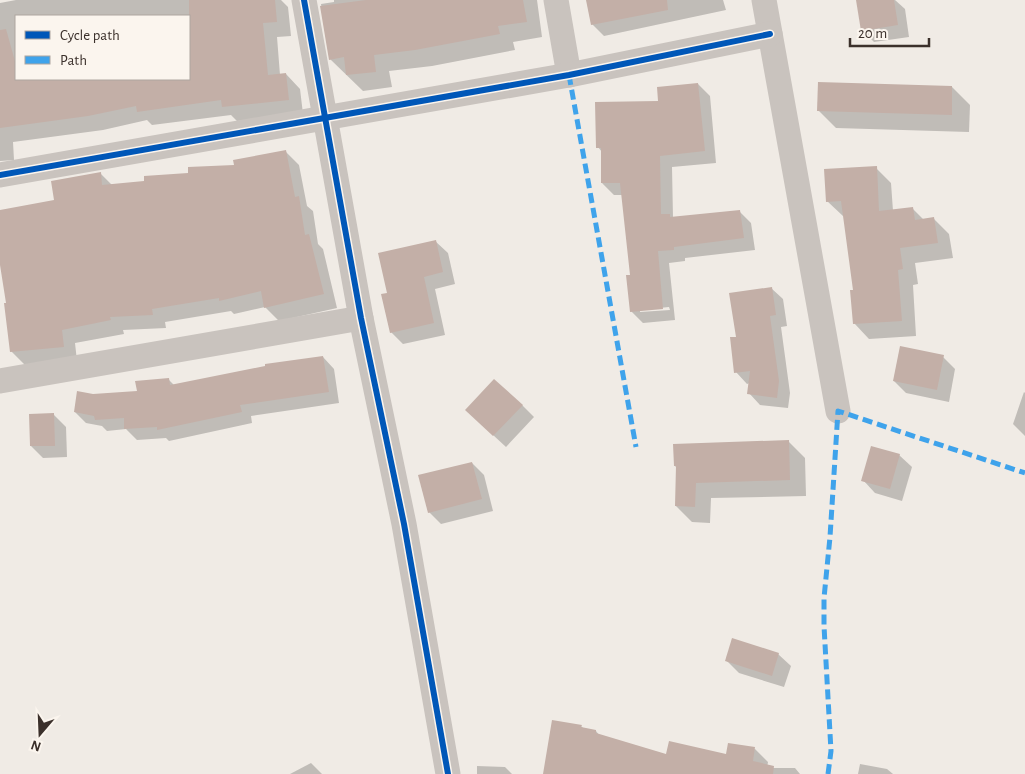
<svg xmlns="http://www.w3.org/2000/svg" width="1025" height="774" font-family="'Alegreya Sans',sans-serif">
	<rect width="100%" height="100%" fill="#f0ebe5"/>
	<!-- shadow -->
	<g fill="#0003" fill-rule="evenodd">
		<path d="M 16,0 L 281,0 L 288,7 L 291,36 L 277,37 L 280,75 L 286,74 L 300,89 L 303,114 L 237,121 L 231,115 L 152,125 L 147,120 L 103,130 L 13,142 L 14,160 L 0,161 L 0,3 ZM 16,16 L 189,16 L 189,79 L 16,79 Z"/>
		<path d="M 334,0 L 537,0 L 542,37 L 513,42 L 515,50 L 432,66 L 389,71 L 392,87 L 363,91 L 330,59 L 321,4 L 334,2 Z"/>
		<path d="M 587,0 L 723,0 L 726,10 L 604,36 L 592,24 Z"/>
		<path d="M 875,0 L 895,0 L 905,9 L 909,37 L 874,42 L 862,30 Z"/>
		<path d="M 698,84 L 710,96 L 716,163 L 672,167 L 673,218 L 739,211 L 751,223 L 755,250 L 685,258 L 685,261 L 669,263 L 675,320 L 643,323 L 631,311 L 631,276 L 623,195 L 614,195 L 602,183 L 602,152 L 598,147 L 660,102 ZM 669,307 L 670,310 L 640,312 L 640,310 Z"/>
		<path d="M 952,87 L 970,105 L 969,132 L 836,128 L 819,111 Z"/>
		<path d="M 285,151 L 299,165 L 307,206 L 313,211 L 318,244 L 323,249 L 337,308 L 279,321 L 265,307 L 234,314 L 231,311 L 165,322 L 166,328 L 123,330 L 124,334 L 75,343 L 77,361 L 25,365 L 11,351 L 8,304 L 0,260 L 0,212 L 55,201 L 100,173 L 112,185 L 145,182 L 236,166 Z"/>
		<path d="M 876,168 L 891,183 L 893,211 L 912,208 L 924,220 L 934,219 L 949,234 L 953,258 L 915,263 L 918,284 L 913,285 L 916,336 L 869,339 L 854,323 L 855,291 L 845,216 L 843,216 L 827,201 Z"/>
		<path d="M 435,241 L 448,253 L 455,284 L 435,289 L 445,335 L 403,344 L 391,332 L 389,294 Z"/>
		<path d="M 771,288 L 783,299 L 787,326 L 781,327 L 790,393 L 788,408 L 760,405 L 749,393 L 750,383 L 747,384 L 736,372 L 737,338 Z"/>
		<path d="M 323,357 L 334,369 L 339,403 L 251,416 L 252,423 L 169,441 L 166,438 L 137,440 L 126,429 L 107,431 L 102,426 L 86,423 L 75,412 L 93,395 L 138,392 L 169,380 L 175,386 Z"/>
		<path d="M 943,357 L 955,369 L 949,402 L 906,393 L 894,381 Z"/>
		<path d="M 1024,392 L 1025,393 L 1025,436 L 1013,424 Z"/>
		<path d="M 522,405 L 534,417 L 506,447 L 479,422 Z"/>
		<path d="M 54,415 L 66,427 L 67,457 L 43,458 L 31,446 Z"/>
		<path d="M 789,442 L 805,458 L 806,496 L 711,498 L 710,523 L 692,522 L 676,506 L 677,468 L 675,466 Z"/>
		<path d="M 899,455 L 912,467 L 902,501 L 875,493 L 863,480 Z"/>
		<path d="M 472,463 L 484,475 L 493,511 L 441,524 L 429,512 Z"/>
		<path d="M 778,654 L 791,666 L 784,687 L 739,673 L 727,661 Z"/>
		<path d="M 581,726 L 584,729 L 596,731 L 599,735 L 667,755 L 727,756 L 755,749 L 768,762 L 767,768 L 795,768 L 800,774 L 544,774 Z"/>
		<path d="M 311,763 L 322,774 L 290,774 Z"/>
		<path d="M 860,764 L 887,769 L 893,774 L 858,774 Z"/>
		<path d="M 477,766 L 505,767 L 512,774 L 477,774 Z"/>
	</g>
	<!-- building -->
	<g fill="#c3afa7">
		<path d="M 189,0 L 275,0 L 277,22 L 263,23 L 268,75 L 286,73 L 289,100 L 222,107 L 221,100 L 137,112 L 136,106 L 88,116 L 0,128 L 0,30 L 6,29 L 16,65 L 16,79 L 189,79 Z"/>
		<path d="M 366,0 L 523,0 L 527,22 L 498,26 L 500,34 L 415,50 L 374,55 L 376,72 L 346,75 L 344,57 L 329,60 L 320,6 Z"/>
		<path d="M 586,0 L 667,0 L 668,10 L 591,25 Z"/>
		<path d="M 856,0 L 894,0 L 898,25 L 861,31 Z"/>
		<path d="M 818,82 L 952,86 L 952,115 L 817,111 Z"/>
		<path d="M 698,83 L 705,151 L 660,156 L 661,214 L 670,214 L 670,217 L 740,210 L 744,238 L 674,247 L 674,250 L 658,251 L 663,309 L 630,312 L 626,275 L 630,275 L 620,183 L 601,183 L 601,148 L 596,148 L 595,102 L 658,101 L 657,87 Z"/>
		<path d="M 286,150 L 295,197 L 299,196 L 305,235 L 309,234 L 324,294 L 264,308 L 261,291 L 219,301 L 219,298 L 152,309 L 153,315 L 110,317 L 111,320 L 62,330 L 64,347 L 10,352 L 4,303 L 6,303 L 0,265 L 0,210 L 54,200 L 51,181 L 101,172 L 102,185 L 144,181 L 144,176 L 188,173 L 188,167 L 234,165 L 233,160 Z"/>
		<path d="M 877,166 L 879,211 L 913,207 L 915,220 L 934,217 L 938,243 L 900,248 L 903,269 L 898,270 L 902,321 L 853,324 L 850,290 L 853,290 L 841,201 L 826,202 L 824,169 Z"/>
		<path d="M 436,240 L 443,272 L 424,277 L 434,323 L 390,333 L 381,294 L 387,293 L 378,253 Z"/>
		<path d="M 772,287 L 776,315 L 770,316 L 779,381 L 777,398 L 747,394 L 750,371 L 734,373 L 730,337 L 736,337 L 729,293 Z"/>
		<path d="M 900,346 L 944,355 L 937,390 L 893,381 Z"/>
		<path d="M 323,356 L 329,392 L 240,405 L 242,412 L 157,430 L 157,427 L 124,429 L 124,418 L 95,420 L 94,416 L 74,412 L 77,391 L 93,394 L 137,391 L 135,381 L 169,378 L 170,385 L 265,366 L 265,364 Z"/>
		<path d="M 494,379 L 523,405 L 493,436 L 465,410 Z"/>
		<path d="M 54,413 L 55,446 L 30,446 L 29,414 Z"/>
		<path d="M 789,440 L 790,480 L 696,483 L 695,507 L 675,506 L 676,466 L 674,466 L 673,444 Z"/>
		<path d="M 871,446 L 900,454 L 890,489 L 861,481 Z"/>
		<path d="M 472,462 L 482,499 L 428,513 L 418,475 Z"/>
		<path d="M 732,638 L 779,653 L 772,676 L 725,661 Z"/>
		<path d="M 552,720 L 582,725 L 581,727 L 596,730 L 596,733 L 666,754 L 669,741 L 726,754 L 728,743 L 755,747 L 753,761 L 774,766 L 773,774 L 543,774 Z"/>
	</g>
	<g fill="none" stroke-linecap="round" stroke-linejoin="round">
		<!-- minor -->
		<g stroke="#c9c3be" stroke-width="25">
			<path d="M 304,0 L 361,318 L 404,524 L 448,774"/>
			<path d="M 556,0 L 569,75"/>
			<path d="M 764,0 L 838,411"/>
			<path d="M 0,175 L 569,75 L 770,34"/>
			<path d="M 0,381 L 361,318"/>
		</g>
		<!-- quiet -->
		<g stroke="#3fa3eb" stroke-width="5" stroke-dasharray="10 5" stroke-linecap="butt">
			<path d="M 569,75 L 636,447"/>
			<path d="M 828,774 L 831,751 L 824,626 L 824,598 L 830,537 L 838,411 L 1025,473"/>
		</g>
		<defs>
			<g id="cycleway">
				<path d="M 304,0 L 361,318 L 404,524 L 448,774"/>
				<path d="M 0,175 L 569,75 L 770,34"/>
			</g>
		</defs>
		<!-- cycleway casing -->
		<use href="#cycleway" stroke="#fbf5ee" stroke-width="9"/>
		<!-- cycleway -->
		<use href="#cycleway" stroke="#0057b8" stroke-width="6"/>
	</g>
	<!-- legend -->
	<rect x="15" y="15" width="175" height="65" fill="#fbf5ee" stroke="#aea6a0"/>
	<rect x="25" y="31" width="25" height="8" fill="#0057b8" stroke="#aea6a0"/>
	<text x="60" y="40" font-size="15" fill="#3b302b">Cycle path</text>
	<rect x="25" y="56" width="25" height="8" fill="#3fa3eb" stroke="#aea6a0"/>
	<text x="60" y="65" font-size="15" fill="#3b302b">Path</text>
	<!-- north arrow -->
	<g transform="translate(40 734) rotate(199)" stroke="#fbf5ee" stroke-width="4" paint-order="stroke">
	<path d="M0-4L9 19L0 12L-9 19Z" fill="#3b302b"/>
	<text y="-8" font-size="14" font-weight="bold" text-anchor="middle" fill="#3b302b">N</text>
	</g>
	<!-- scale -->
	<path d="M850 38v8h79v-8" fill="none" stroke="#3b302b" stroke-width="2.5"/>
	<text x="858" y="38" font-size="15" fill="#3b302b" stroke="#fbf5ee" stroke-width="4" paint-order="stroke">20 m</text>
</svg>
